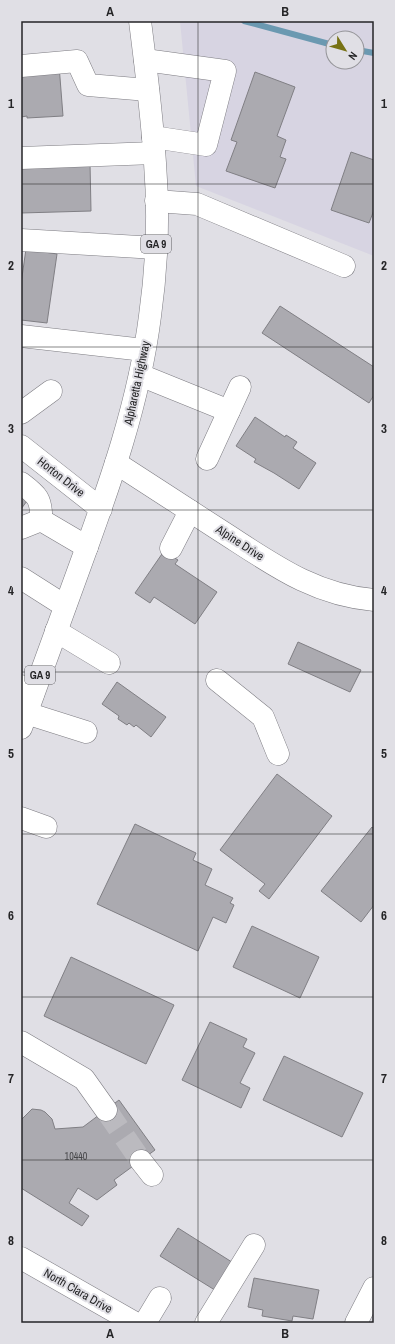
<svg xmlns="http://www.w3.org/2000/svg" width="395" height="1344" font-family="'Archivo Narrow',sans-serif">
	<rect width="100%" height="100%" fill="#e0dfe5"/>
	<!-- built -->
	<path fill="#d7d4e2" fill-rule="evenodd" d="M 180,21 L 374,21 L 374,256 L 196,186 ZM 333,38 L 357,38 L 357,62 L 333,62 Z"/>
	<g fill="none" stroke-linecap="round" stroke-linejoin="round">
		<!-- stream -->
		<g stroke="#6b99b1" stroke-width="6">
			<path d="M 244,21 L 333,45"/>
			<path d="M 357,50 L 374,53"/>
		</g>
	</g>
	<!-- building -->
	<g fill="#abaab0" stroke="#807f84">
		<path d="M 59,65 L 63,116 L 27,118 L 27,116 L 21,117 L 21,70 Z"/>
		<path d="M 255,72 L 295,87 L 277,136 L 286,140 L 280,157 L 286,159 L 275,188 L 226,171 L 237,142 L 231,140 Z"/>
		<path d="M 351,152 L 374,160 L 374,210 L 369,223 L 331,210 Z"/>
		<path d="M 90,163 L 91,211 L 21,213 L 21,165 Z"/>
		<path d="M 26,249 L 57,254 L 47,323 L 21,320 L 21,284 Z"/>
		<path d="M 280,306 L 374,367 L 374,395 L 369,403 L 262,333 Z"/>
		<path d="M 255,417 L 285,437 L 286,435 L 297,442 L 293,448 L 316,463 L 299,489 L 274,473 L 254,462 L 256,459 L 236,446 Z"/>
		<path d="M 21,490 L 30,497 L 21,509 Z"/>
		<path d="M 164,551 L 178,560 L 175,564 L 217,592 L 195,624 L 154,597 L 150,603 L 135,593 Z"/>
		<path d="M 298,642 L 361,670 L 350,692 L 288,664 Z"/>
		<path d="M 117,682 L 166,717 L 151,737 L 136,725 L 134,727 L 129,723 L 127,725 L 118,719 L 119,716 L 102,704 Z"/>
		<path d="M 277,774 L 332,816 L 269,899 L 259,891 L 265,884 L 220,850 Z"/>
		<path d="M 135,824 L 196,853 L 193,860 L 212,869 L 205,885 L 233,898 L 230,903 L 234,905 L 226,923 L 213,917 L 198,951 L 97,904 Z"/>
		<path d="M 372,827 L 374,829 L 374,905 L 361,922 L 321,891 Z"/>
		<path d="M 252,926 L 319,957 L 300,998 L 233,967 Z"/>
		<path d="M 71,957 L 174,1005 L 146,1064 L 44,1016 Z"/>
		<path d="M 210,1022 L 247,1039 L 243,1047 L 255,1053 L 240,1083 L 250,1088 L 241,1108 L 182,1080 Z"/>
		<path d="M 284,1056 L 363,1093 L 342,1137 L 263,1100 Z"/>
		<path d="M 119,1100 L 155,1150 L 114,1180 L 117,1185 L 97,1200 L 78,1188 L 69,1203 L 89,1216 L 82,1226 L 21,1188 L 21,1120 L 32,1109 L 41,1110 L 45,1112 L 52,1119 L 55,1129 L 83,1127 Z"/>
		<path d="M 178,1228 L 235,1264 L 218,1292 L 160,1256 Z"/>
		<path d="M 254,1278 L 319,1290 L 313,1319 L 293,1316 L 292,1321 L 262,1316 L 263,1310 L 248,1307 Z"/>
	</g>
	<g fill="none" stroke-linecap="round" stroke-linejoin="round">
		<!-- minor-tunnel -->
		<path stroke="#bbbabf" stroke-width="22" stroke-dasharray="22 11" stroke-linecap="butt" d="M 106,1110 L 141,1161"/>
		<defs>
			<g id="minor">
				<path d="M 145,60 L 225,71 L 206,145 L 153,137"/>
				<path d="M 21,66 L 77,61 L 88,85 L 148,90"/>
				<path d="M 21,158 L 154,153"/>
				<path d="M 156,201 L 197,204 L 344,266"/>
				<path d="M 21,240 L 156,248"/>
				<path d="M 21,336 L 144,350"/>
				<path d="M 140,375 L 229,411"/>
				<path d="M 21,413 L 51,391"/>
				<path d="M 21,446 L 101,509"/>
				<path d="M 207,459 L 240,387"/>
				<path d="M 116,463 C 151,486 186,508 221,531 C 271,563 313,595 374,600"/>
				<path d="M 21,483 C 37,495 42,499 41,520"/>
				<path d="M 41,520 L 87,547"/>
				<path d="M 21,528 L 41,520"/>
				<path d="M 171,548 L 190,511"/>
				<path d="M 21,578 L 65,606"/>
				<path d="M 56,631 L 109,663"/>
				<path d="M 217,680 L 263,717 L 278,754"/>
				<path d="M 21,686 L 33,694"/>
				<path d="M 26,713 L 86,732"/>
				<path d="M 21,818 L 46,827"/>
				<path d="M 21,1042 L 84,1079 L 106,1110"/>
				<path d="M 141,1161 L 152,1175"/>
				<path d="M 21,1258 L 135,1323"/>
				<path d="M 145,1323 L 160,1298"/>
				<path d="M 206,1323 L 254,1245"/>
				<path d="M 356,1323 L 374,1288"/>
			</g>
			<path id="highway" d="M 21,728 C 41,674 60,620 80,566 C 110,484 139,403 150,316 C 157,266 159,214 155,163 C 152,116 146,68 140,21"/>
		</defs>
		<!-- minor casing -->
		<use href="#minor" stroke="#7d7c82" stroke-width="23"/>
		<!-- highway casing -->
		<use href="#highway" stroke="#7d7c82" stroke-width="23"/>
		<!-- minor -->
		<use href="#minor" stroke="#fff" stroke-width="22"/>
		<!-- highway -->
		<use href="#highway" stroke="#fff" stroke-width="22"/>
	</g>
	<!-- grid -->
	<path fill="none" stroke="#252527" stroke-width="1" stroke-opacity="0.55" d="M 198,21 L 198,1323M 21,184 L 374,184M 21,347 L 374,347M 21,510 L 374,510M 21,672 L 374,672M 21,834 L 374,834M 21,997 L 374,997M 21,1160 L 374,1160"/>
	<g text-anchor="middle" stroke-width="4" stroke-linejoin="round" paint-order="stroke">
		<!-- number labels -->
		<g font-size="10" fill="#464649">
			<text x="76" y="1160">10440</text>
		</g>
		<!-- shield labels -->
		<g fill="#e0dfe5" stroke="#5d5d60" stroke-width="1">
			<rect x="141" y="235" width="30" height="18" rx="3"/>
			<rect x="25" y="666" width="30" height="18" rx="3"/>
		</g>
		<g font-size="11" font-weight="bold" fill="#252527">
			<text x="156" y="248">GA 9</text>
			<text x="40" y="679">GA 9</text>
		</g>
		<!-- street labels -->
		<g font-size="12" fill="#252527" stroke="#e0dfe5">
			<text transform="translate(137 383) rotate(-78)" y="4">Alpharetta Highway</text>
			<text transform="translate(61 477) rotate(38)" y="4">Horton Drive</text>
			<text transform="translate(240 543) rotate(33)" y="4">Alpine Drive</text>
			<text transform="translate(78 1291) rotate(30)" y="4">North Clara Drive</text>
		</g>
	</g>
	<!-- border -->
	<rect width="395" height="1344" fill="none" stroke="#e0dfe5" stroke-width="44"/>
	<!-- north arrow -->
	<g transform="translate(345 50) rotate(127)"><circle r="19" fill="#e0dfe5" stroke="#959599"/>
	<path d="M0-3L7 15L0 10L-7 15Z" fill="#777214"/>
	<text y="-6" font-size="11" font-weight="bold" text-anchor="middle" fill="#252527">N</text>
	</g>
	<rect x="22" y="22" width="351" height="1300" fill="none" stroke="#252527" stroke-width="1.5"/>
	<g font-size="13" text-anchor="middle" font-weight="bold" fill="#252527">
		<text x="110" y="16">A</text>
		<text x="285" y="16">B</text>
		<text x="11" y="108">1</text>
		<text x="384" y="108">1</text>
		<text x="11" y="270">2</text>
		<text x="384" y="270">2</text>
		<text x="11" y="433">3</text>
		<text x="384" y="433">3</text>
		<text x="11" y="595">4</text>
		<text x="384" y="595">4</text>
		<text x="11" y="758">5</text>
		<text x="384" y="758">5</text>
		<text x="11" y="920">6</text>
		<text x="384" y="920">6</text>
		<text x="11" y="1083">7</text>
		<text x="384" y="1083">7</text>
		<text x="11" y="1245">8</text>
		<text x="384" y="1245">8</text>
		<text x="110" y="1338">A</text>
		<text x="285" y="1338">B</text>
	</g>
</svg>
